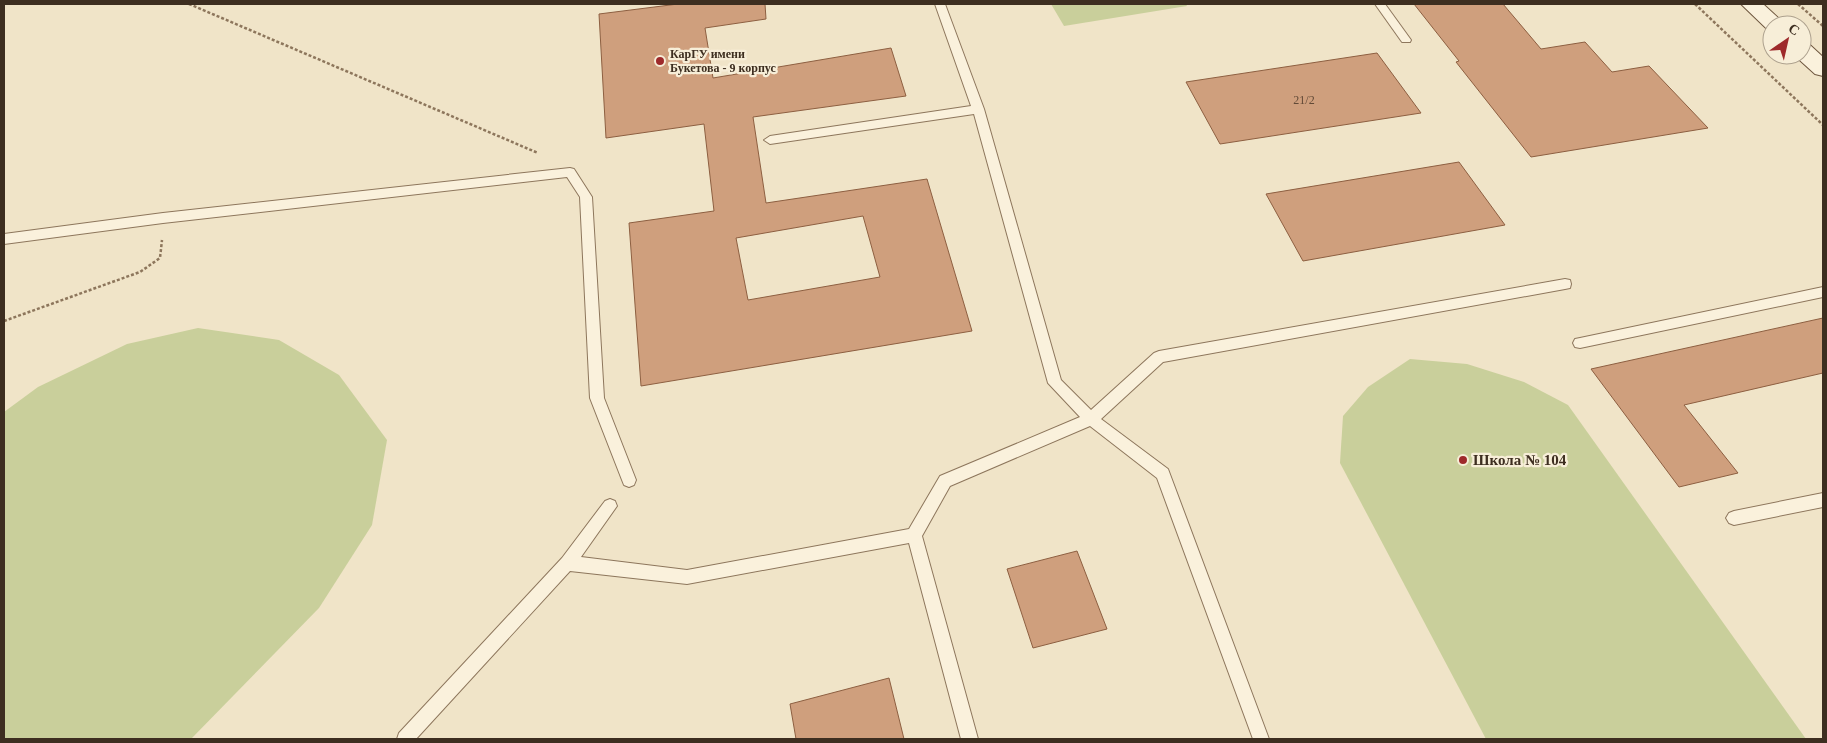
<svg xmlns="http://www.w3.org/2000/svg" width="1827" height="743" font-family="'Times New Roman',serif">
	<rect width="100%" height="100%" fill="#f0e4c8"/>
	<!-- green -->
	<g fill="#c9cf9b">
		<path d="M 1051,4 L 1186,4 L 1187,6 L 1064,26 Z"/>
		<path d="M 198,328 L 279,340 L 339,375 L 387,440 L 372,525 L 319,608 L 191,739 L 4,739 L 4,412 L 38,387 L 127,344 Z"/>
		<path d="M 1410,359 L 1467,364 L 1524,382 L 1568,405 L 1806,739 L 1486,739 L 1340,463 L 1343,416 L 1368,387 Z"/>
	</g>
	<!-- building -->
	<g fill="#cf9f7d" stroke="#8d5f41" fill-rule="evenodd">
		<path d="M 678,4 L 765,4 L 766,19 L 705,28 L 713,78 L 891,48 L 906,96 L 753,117 L 766,203 L 927,179 L 972,331 L 641,386 L 629,223 L 714,211 L 704,124 L 606,138 L 599,14 ZM 863,216 L 880,277 L 748,300 L 736,238 Z"/>
		<path d="M 1414,4 L 1503,4 L 1541,49 L 1585,42 L 1612,72 L 1649,66 L 1708,128 L 1531,157 L 1456,62 L 1459,61 Z"/>
		<path d="M 1377,53 L 1421,113 L 1220,144 L 1186,82 Z"/>
		<path d="M 1459,162 L 1505,225 L 1303,261 L 1266,194 Z"/>
		<path d="M 1823,318 L 1823,373 L 1684,405 L 1738,473 L 1679,487 L 1591,369 Z"/>
		<path d="M 1077,551 L 1107,629 L 1033,648 L 1007,569 Z"/>
		<path d="M 889,678 L 904,739 L 796,739 L 790,704 Z"/>
	</g>
	<g fill="none" stroke-linecap="round" stroke-linejoin="round">
		<defs>
			<g id="lane">
				<path d="M 935,4 L 945,4 L 984,109 L 1061,380 L 1091,410 L 1154,353 L 1159,351 L 1565,279 L 1570,280 L 1571,284 L 1570,288 L 1565,289 L 1163,362 L 1101,419 L 1168,469 L 1269,739 L 1253,739 L 1157,478 L 1090,426 L 950,486 L 922,536 L 978,739 L 961,739 L 909,543 L 687,584 L 570,571 L 416,739 L 397,739 L 399,733 L 562,558 L 605,501 L 610,499 L 615,501 L 617,506 L 581,557 L 687,570 L 909,529 L 940,476 L 1080,417 L 1048,383 L 974,114 L 770,144 L 764,140 L 770,136 L 971,106 Z"/>
				<path d="M 1375,4 L 1385,4 L 1411,40 L 1410,42 L 1402,42 Z"/>
				<path d="M 570,168 L 574,169 L 592,197 L 604,398 L 636,480 L 634,485 L 629,487 L 624,485 L 622,480 L 590,398 L 580,197 L 567,177 L 163,223 L 4,244 L 4,234 L 163,213 Z"/>
				<path d="M 1823,287 L 1823,297 L 1580,348 L 1575,347 L 1573,343 L 1575,339 L 1580,338 Z"/>
				<path d="M 1823,493 L 1823,507 L 1734,525 L 1729,523 L 1726,518 L 1729,513 L 1734,511 Z"/>
			</g>
			<g id="secondary">
				<path d="M 1741,4 L 1763,4 L 1786,25 L 1772,25 L 1772,31 L 1768,30 Z"/>
				<path d="M 1802,43 L 1810,45 L 1823,57 L 1823,76 L 1815,74 L 1794,55 L 1802,55 Z"/>
			</g>
		</defs>
		<!-- lane casing -->
		<use href="#lane" stroke="#8d765c" stroke-width="2"/>
		<!-- secondary casing -->
		<use href="#secondary" stroke="#6f573f" stroke-width="2"/>
		<!-- path -->
		<g stroke="#8d765c" stroke-width="2.5" stroke-dasharray="3 2" stroke-linecap="butt">
			<path d="M 189,4 L 538,153"/>
			<path d="M 1695,4 L 1823,125"/>
			<path d="M 1798,4 L 1823,26"/>
			<path d="M 4,321 L 140,272 L 160,258 L 162,240"/>
		</g>
		<!-- lane -->
		<use href="#lane" fill="#faf1dc" fill-rule="evenodd"/>
		<!-- secondary -->
		<use href="#secondary" fill="#faf1dc" fill-rule="evenodd"/>
	</g>
	<!-- markers -->
	<g fill="#9e2a2b" stroke="#f7eed8" stroke-width="2">
		<circle cx="660" cy="61" r="5"/>
		<circle cx="1463" cy="460" r="5"/>
	</g>
	<g text-anchor="middle" stroke-width="4.5" stroke-linejoin="round" paint-order="stroke">
		<!-- far-poi labels -->
		<g font-size="12" font-weight="bold" fill="#3d2e20" stroke="#f7eed8" text-anchor="start">
			<text x="670" y="58">КарГУ имени<tspan x="670" dy="14">Букетова - 9 корпус</tspan></text>
		</g>
		<!-- number labels -->
		<g font-size="12" fill="#624a37">
			<text x="1304" y="104">21/2</text>
		</g>
		<!-- poi labels -->
		<g font-size="15" font-weight="bold" fill="#3d2e20" stroke="#f7eed8" text-anchor="start">
			<text x="1473" y="465">Школа № 104</text>
		</g>
	</g>
	<!-- border -->
	<rect width="1827" height="743" fill="none" stroke="#3d2e20" stroke-width="10"/>
	<!-- north arrow -->
	<g transform="translate(1787 40) rotate(34)"><circle r="24" fill="#f7eed8" stroke="#ada18e"/>
	<path d="M0-4L9 19L0 12L-9 19Z" fill="#9e2a2b"/>
	<text y="-8" font-size="14" font-weight="bold" text-anchor="middle" fill="#3d2e20">С</text>
	</g>
</svg>
